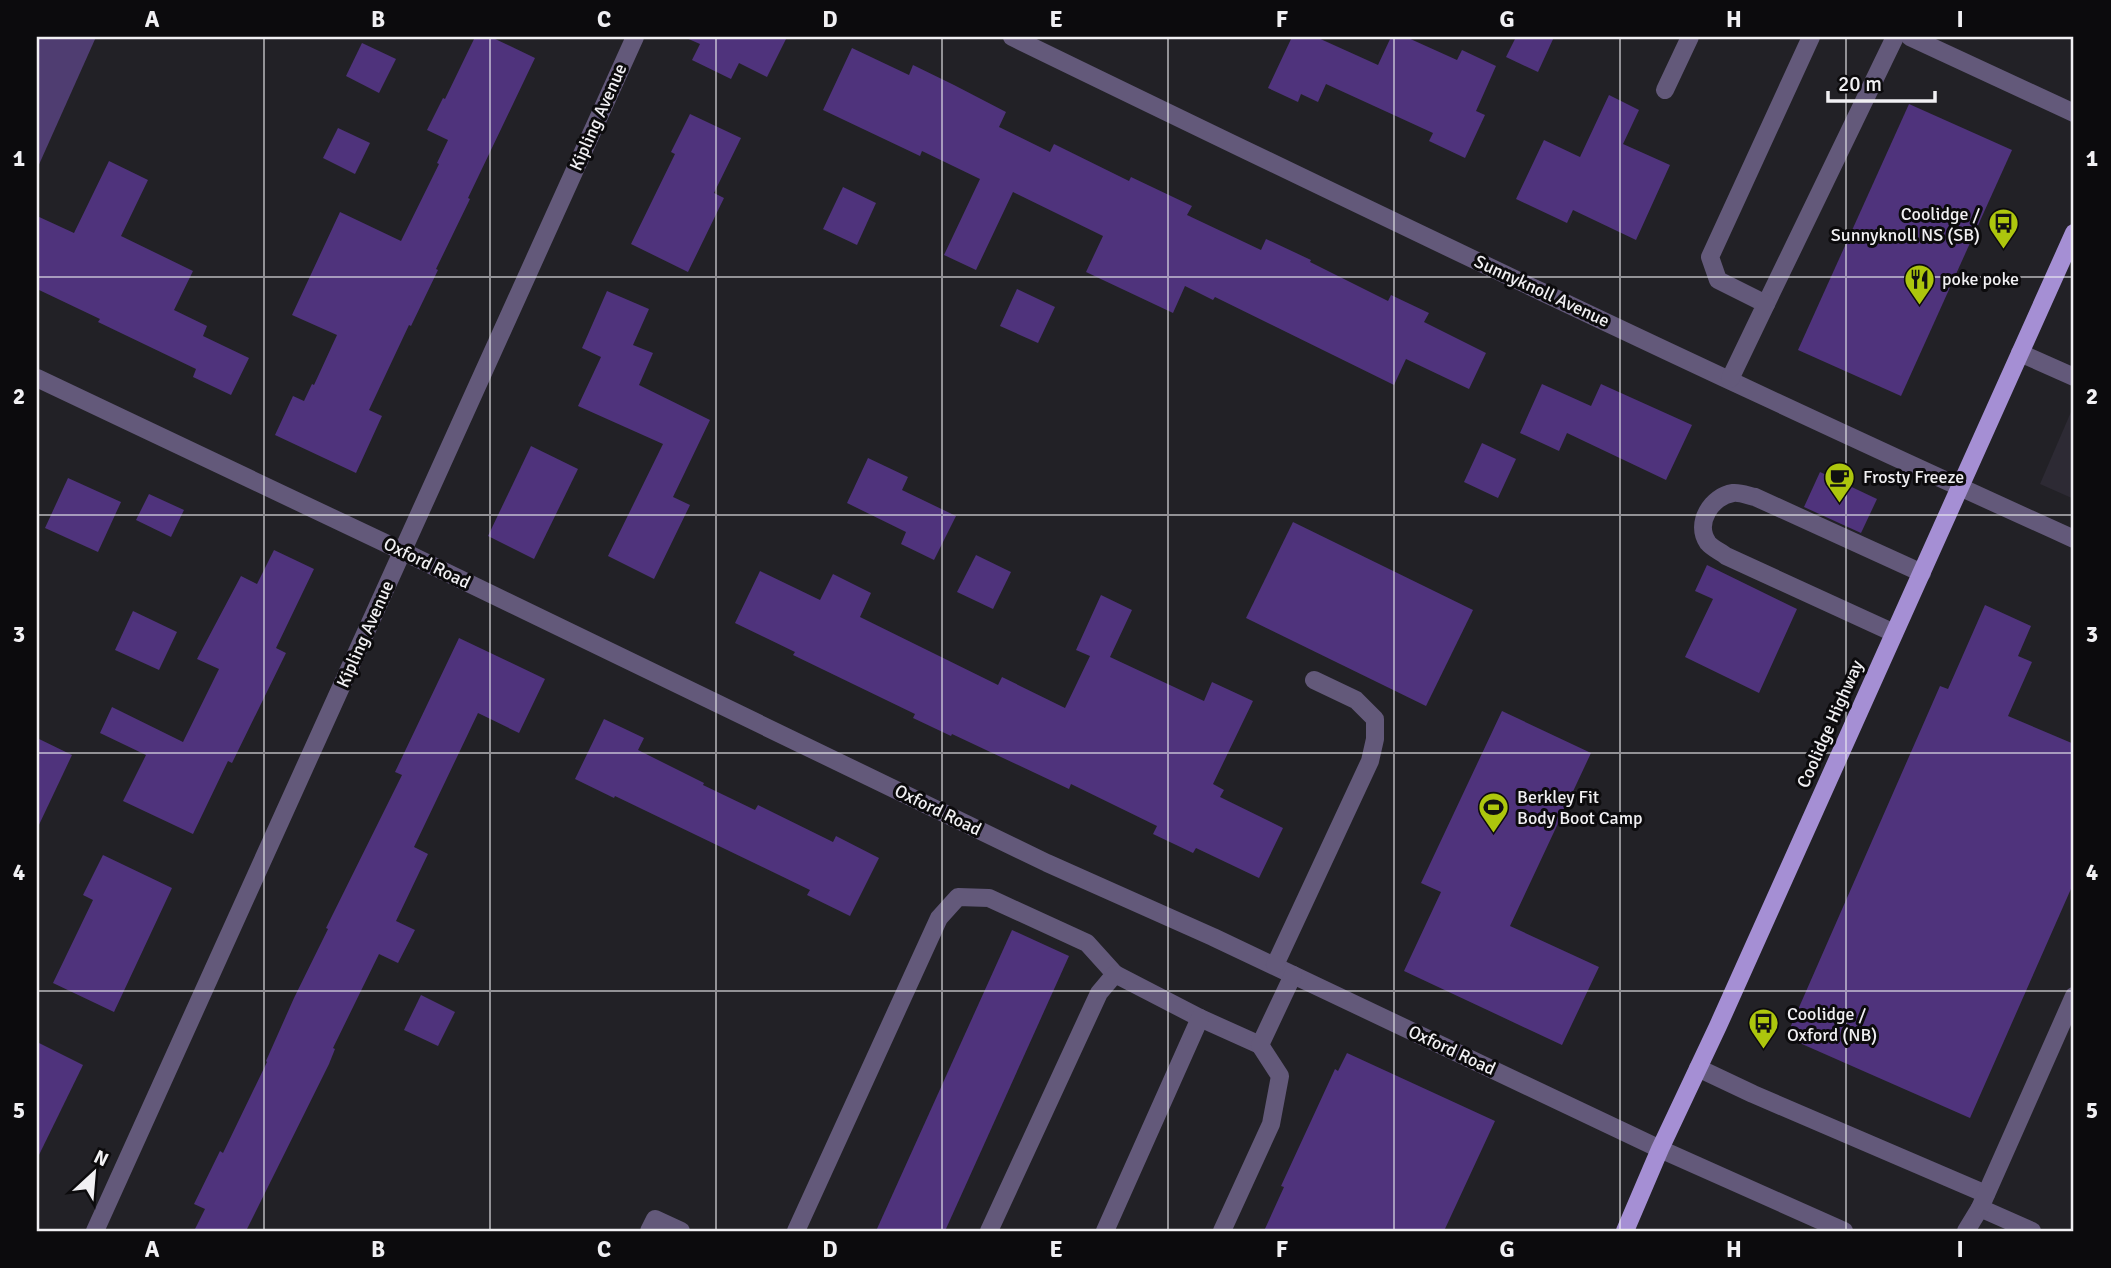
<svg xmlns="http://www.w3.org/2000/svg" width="2111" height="1268" font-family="Signika,sans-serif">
	<rect width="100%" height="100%" fill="#222126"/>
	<!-- built -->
	<path fill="#2d2a34" d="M 2074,405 L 2074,499 L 2040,484 Z"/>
	<!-- green -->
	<path fill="#4f3d71" d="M 37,37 L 96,37 L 37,169 Z"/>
	<!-- building -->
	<g fill="#4f337c">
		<path d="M 475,37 L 491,37 L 535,58 L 468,198 L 470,199 L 436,269 L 438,270 L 411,326 L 409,325 L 369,410 L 382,416 L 356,473 L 275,435 L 293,396 L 304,401 L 312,384 L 314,385 L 337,335 L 292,315 L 340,212 L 401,241 L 439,164 L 437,163 L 448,140 L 427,130 L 443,98 L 445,99 Z"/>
		<path d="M 684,37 L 787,37 L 767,77 L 739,63 L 731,79 L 692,60 L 700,44 Z"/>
		<path d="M 1292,37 L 1316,37 L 1378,65 L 1391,37 L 1406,37 L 1457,60 L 1462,50 L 1496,66 L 1476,111 L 1485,115 L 1465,158 L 1429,141 L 1433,133 L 1326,84 L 1318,102 L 1301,94 L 1298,102 L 1268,88 Z"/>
		<path d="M 1516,37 L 1554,37 L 1538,72 L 1506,57 Z"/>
		<path d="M 362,43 L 396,59 L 379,93 L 346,76 Z"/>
		<path d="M 852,48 L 909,75 L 913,65 L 954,85 L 1006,112 L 999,127 L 1050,152 L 1054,144 L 1129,181 L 1131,177 L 1192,206 L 1187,215 L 1261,250 L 1266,239 L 1311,260 L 1310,262 L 1388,301 L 1391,295 L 1429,313 L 1424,322 L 1486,353 L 1469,389 L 1406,359 L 1394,385 L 1215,297 L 1213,300 L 1185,286 L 1173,313 L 1086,272 L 1103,236 L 1013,192 L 976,270 L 944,255 L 980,179 L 922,151 L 920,156 L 823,110 Z"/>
		<path d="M 1609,95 L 1639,110 L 1623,144 L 1670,165 L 1636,240 L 1573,210 L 1567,223 L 1516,199 L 1544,140 L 1580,157 Z"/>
		<path d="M 1909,104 L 2012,150 L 1901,396 L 1798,350 Z"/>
		<path d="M 690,114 L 741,138 L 714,193 L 724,198 L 688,272 L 631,244 L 675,154 L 671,152 Z"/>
		<path d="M 338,128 L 370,143 L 355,174 L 323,158 Z"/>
		<path d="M 109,161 L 148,180 L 121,236 L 193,271 L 174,310 L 207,326 L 203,336 L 249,358 L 231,395 L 193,377 L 196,369 L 98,322 L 100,319 L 37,289 L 37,216 L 74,233 Z"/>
		<path d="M 843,187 L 876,203 L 857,245 L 823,229 Z"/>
		<path d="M 1017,289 L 1055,307 L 1038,343 L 1000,326 Z"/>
		<path d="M 607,291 L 649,309 L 633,345 L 653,353 L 639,385 L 710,420 L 673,497 L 690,505 L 654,579 L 608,556 L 663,444 L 578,406 L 601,357 L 582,348 Z"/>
		<path d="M 1542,384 L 1591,406 L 1601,384 L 1692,425 L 1666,480 L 1567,433 L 1559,451 L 1520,433 Z"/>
		<path d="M 1482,443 L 1516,459 L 1498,498 L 1464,482 Z"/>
		<path d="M 531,446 L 578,469 L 534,559 L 488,536 Z"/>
		<path d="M 868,458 L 908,477 L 902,490 L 956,516 L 934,560 L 901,544 L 906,532 L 847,503 Z"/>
		<path d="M 1820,472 L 1877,499 L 1861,533 L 1804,507 Z"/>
		<path d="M 68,478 L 121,502 L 98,552 L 45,528 Z"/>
		<path d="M 149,494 L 184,510 L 171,537 L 136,520 Z"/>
		<path d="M 1293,522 L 1473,610 L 1426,706 L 1246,618 Z"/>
		<path d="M 274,550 L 314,569 L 276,648 L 286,653 L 232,763 L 228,761 L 193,834 L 123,801 L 146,755 L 100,733 L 112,707 L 183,742 L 219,669 L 197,659 L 241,576 L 257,584 Z"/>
		<path d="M 976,555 L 1011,572 L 993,609 L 957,592 Z"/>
		<path d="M 1707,565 L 1797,609 L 1759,693 L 1685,657 L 1713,599 L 1695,591 Z"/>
		<path d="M 760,571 L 820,600 L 833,574 L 871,593 L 860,617 L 998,685 L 1002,677 L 1065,708 L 1090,656 L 1076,650 L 1101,595 L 1132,610 L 1110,657 L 1204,701 L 1212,682 L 1253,701 L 1213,784 L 1224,790 L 1220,797 L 1283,828 L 1259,878 L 1196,848 L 1193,853 L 1153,834 L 1157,826 L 1071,784 L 1069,789 L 952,734 L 951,736 L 913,718 L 915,714 L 793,655 L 795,652 L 735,623 Z"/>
		<path d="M 1985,605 L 2031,626 L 2018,656 L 2032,662 L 2008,716 L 2074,744 L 2074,882 L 1970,1118 L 1786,1037 L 1940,686 L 1948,689 Z"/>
		<path d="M 133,611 L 177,632 L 159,670 L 115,650 Z"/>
		<path d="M 459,638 L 545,679 L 519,733 L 478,713 L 414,847 L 428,854 L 396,921 L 415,930 L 398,963 L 379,954 L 333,1048 L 335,1049 L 329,1064 L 246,1231 L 194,1231 L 205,1209 L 194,1204 L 220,1151 L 223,1153 L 267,1062 L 266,1061 L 294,998 L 328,929 L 326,928 L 402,775 L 395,772 Z"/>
		<path d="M 1502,711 L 1591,753 L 1510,926 L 1599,967 L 1562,1045 L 1404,971 L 1441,892 L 1421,883 Z"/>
		<path d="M 604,719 L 644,738 L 638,750 L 704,783 L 703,785 L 755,810 L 758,805 L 833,842 L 836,836 L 879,858 L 850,916 L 807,895 L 810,890 L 615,796 L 614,798 L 575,779 Z"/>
		<path d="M 37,738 L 72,755 L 37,829 Z"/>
		<path d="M 103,855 L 172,888 L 114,1012 L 53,983 L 93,900 L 83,895 Z"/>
		<path d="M 1012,930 L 1069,956 L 996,1118 L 945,1231 L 876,1231 Z"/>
		<path d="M 421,995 L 455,1012 L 438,1046 L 404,1030 Z"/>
		<path d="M 37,1042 L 83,1065 L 37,1159 Z"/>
		<path d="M 1347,1053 L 1495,1121 L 1444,1231 L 1264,1231 L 1284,1187 L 1281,1186 L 1335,1069 L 1338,1071 Z"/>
	</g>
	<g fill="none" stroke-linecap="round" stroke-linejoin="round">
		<!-- minor -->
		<g stroke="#63597a" stroke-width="18">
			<path d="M 1012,37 C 1364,208 1718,378 2074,539"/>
			<path d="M 1910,37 L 2074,113"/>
			<path d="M 1665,90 L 1690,37"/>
			<path d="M 1766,304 L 1895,37"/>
			<path d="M 2020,353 L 2074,377"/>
			<path d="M 37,378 L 402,551 L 1047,863 L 1213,937 L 1660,1149 L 1844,1231"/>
			<path d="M 1730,379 L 1766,304 L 1718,280 L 1710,257 L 1811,37"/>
			<path d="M 1894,633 L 1726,556 C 1721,552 1712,548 1708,543 C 1694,523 1712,496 1733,493 C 1740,492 1749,496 1755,497 L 1922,573"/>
			<path d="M 1275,965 L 1370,761 L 1375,739 L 1375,719 L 1356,700 L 1314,680"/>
			<path d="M 1698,1068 L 1753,1094 L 1986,1194"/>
			<path d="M 1980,1208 L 2032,1231"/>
			<path d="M 95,1231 L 635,37"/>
			<path d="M 649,1231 L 655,1219 L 681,1231"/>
			<path d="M 796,1231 L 939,918 L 958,897 L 989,898 L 1087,943 L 1115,974"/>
			<path d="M 989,1231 L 1099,993 L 1115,974 L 1200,1018 L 1260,1045"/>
			<path d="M 1105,1231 L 1200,1018"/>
			<path d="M 1222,1231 L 1271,1124 L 1280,1076 L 1260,1045 L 1293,975"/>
			<path d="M 1966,1231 L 1980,1208 L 2074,996"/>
		</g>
		<!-- major -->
		<path stroke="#a58fd4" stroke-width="18" d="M 1625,1231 L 1660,1149 L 1718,1026 L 2074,233"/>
	</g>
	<!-- grid -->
	<path fill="none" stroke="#f1f0f3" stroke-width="2" stroke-opacity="0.55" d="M 264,37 L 264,1231M 490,37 L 490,1231M 716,37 L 716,1231M 942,37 L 942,1231M 1168,37 L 1168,1231M 1394,37 L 1394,1231M 1620,37 L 1620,1231M 1846,37 L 1846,1231M 37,277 L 2074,277M 37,515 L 2074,515M 37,753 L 2074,753M 37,991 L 2074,991"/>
	<!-- icons -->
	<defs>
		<symbol id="bus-pin" viewBox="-11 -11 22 30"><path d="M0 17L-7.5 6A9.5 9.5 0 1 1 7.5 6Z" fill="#adc60d" stroke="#0c0b0d"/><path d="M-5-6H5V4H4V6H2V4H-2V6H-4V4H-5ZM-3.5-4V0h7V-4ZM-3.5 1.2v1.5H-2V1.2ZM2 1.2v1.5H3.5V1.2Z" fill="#111"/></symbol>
		<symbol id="restaurant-pin" viewBox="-11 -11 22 30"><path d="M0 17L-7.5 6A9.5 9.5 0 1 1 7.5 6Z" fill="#adc60d" stroke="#0c0b0d"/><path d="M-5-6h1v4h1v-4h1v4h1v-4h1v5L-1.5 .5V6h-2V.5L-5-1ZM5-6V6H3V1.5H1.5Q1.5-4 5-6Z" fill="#111"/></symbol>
		<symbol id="cafe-pin" viewBox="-11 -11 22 30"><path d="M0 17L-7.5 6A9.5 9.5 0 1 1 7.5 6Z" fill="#adc60d" stroke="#0c0b0d"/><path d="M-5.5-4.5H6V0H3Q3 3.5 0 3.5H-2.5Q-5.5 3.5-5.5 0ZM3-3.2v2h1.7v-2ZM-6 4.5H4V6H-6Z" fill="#111"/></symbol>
		<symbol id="stadium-pin" viewBox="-11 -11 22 30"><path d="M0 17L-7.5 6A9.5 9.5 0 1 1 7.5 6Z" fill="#adc60d" stroke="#0c0b0d"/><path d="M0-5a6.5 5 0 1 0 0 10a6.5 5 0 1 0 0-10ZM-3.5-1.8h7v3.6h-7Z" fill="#111"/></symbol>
	</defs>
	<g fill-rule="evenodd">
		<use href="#bus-pin" x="1986" y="206" width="35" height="47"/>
		<use href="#restaurant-pin" x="1902" y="262" width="35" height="47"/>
		<use href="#cafe-pin" x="1822" y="460" width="35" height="47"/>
		<use href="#stadium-pin" x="1476" y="790" width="35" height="47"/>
		<use href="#bus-pin" x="1746" y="1006" width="35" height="47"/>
	</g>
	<g text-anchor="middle" stroke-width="6" stroke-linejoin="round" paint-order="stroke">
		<!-- street labels -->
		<g font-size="18" fill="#f1f0f3" stroke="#0c0b0d">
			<text transform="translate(598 117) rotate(-66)" y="6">Kipling Avenue</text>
			<text transform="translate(1542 291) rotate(25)" y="6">Sunnyknoll Avenue</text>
			<text transform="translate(427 563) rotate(26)" y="6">Oxford Road</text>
			<text transform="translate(365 634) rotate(-66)" y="6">Kipling Avenue</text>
			<text transform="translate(1830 724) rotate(-66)" y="6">Coolidge Highway</text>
			<text transform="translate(938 810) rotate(26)" y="6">Oxford Road</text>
			<text transform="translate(1452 1050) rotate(25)" y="6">Oxford Road</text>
		</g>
		<!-- poi labels -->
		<g font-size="18" fill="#f1f0f3" stroke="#0c0b0d" text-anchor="start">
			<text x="1980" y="220" text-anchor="end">Coolidge /<tspan x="1980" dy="21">Sunnyknoll NS (SB)</tspan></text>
			<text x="1942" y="285">poke poke</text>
			<text x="1863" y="483">Frosty Freeze</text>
			<text x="1517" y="803">Berkley Fit<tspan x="1517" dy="21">Body Boot Camp</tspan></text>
			<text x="1787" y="1020">Coolidge /<tspan x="1787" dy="21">Oxford (NB)</tspan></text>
		</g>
	</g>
	<!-- border -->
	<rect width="2111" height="1268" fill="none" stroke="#0c0b0d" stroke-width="77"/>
	<!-- north arrow -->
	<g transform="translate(94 1173) rotate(26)" stroke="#0c0b0d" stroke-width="5" paint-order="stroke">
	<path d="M0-5L12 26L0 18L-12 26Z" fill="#f1f0f3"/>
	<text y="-10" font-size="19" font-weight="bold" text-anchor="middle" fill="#f1f0f3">N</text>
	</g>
	<!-- scale -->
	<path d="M1828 91v10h107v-10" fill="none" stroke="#f1f0f3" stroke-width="3.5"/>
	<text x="1838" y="91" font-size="21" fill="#f1f0f3" stroke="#0c0b0d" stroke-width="5" paint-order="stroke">20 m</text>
	<rect x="38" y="38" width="2034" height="1192" fill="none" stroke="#f1f0f3" stroke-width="2.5"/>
	<g font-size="23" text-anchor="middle" font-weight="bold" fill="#f1f0f3">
		<text x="152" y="27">A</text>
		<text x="378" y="27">B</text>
		<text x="604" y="27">C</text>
		<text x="830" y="27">D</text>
		<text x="1056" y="27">E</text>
		<text x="1282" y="27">F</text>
		<text x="1507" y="27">G</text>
		<text x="1734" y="27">H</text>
		<text x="1960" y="27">I</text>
		<text x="19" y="166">1</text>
		<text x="2092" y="166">1</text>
		<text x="19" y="404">2</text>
		<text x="2092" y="404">2</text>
		<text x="19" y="642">3</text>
		<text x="2092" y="642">3</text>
		<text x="19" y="880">4</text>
		<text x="2092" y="880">4</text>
		<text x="19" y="1118">5</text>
		<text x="2092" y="1118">5</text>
		<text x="152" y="1257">A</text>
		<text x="378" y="1257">B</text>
		<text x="604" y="1257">C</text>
		<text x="830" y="1257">D</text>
		<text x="1056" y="1257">E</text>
		<text x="1282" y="1257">F</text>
		<text x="1507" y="1257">G</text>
		<text x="1734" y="1257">H</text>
		<text x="1960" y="1257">I</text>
	</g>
</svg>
